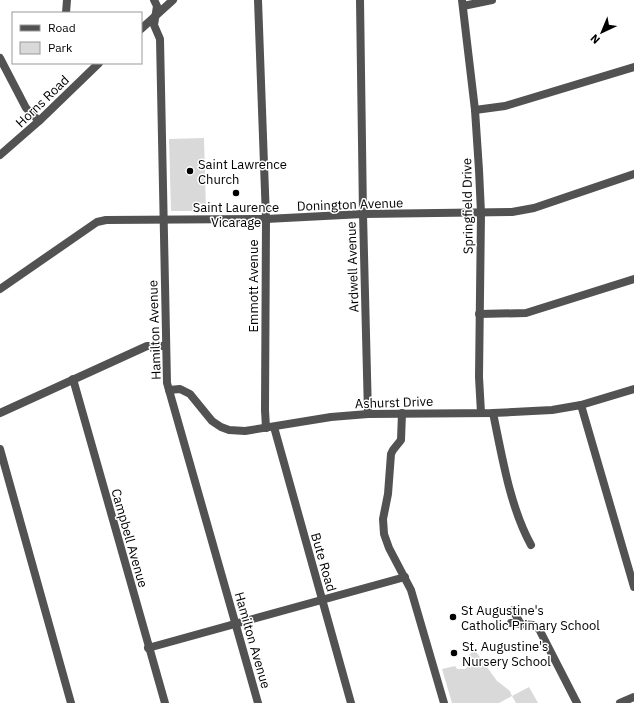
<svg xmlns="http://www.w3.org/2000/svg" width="634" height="703" font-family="'IBM Plex Sans',sans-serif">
	<rect width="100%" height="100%" fill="#fff"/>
	<!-- green -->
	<g fill="#d9d9d9">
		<path d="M 204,138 L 206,211 L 171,211 L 169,139 Z"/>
		<path d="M 474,649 L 497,681 L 510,691 L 512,696 L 529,687 L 538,703 L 516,703 L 512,696 L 499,703 L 452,703 L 442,669 L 455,666 L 457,669 L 465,669 L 473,662 L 468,657 Z"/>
	</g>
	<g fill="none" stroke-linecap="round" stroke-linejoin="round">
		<!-- minor -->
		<g stroke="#525252" stroke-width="8">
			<path d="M 154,0 L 157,6 L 154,25 L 160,39 L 167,383 L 258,703"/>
			<path d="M 258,0 L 266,219 L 265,410 L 266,428"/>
			<path d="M 360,0 L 363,214 L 368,414"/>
			<path d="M 462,0 L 475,110 L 479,170 L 481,213 L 479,377 L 481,413"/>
			<path d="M 463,6 L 492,0"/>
			<path d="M 66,13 L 67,0"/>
			<path d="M 0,58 L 26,108 L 39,121"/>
			<path d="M 475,110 L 505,106 L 634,67"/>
			<path d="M 0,289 L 97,222 L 106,220 L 266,219 L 363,214 L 512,212 L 534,208 L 634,174"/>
			<path d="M 479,314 L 526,313 L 634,279"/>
			<path d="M 73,379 L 165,703"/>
			<path d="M 169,390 L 180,389 L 190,394 L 212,421 L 221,427 L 229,430 L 245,431 L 331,417 L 368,414 L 493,413 L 552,410 L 581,405 L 634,389"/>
			<path d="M 581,405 L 634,587"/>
			<path d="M 0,413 L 147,346 L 166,346"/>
			<path d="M 402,413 L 401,440 L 393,450 L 391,454 L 388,494 L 383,519 L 384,534 L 389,548 L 411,590 L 444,703"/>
			<path d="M 493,413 C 502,456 510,507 531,545"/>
			<path d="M 274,427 L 351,703"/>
			<path d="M 0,449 L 71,703"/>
			<path d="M 513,610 L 520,623"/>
			<path d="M 511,623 L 533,625 L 539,629 L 577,703"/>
			<path d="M 148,648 L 405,577"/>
			<path d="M 620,703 L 634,697"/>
		</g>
		<!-- tertiary -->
		<g stroke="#525252" stroke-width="8">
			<path d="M 141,29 L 173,0"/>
			<path d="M 0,155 L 39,121 L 99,63"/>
		</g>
	</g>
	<!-- markers -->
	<g fill="#000" stroke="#fff" stroke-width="1.5">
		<circle cx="190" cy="171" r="4"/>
		<circle cx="236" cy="193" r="4"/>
		<circle cx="453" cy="617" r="4"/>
		<circle cx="454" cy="653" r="4"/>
	</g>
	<g text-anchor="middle" stroke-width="3" stroke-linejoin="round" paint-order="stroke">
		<!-- street labels -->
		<g font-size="13" fill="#000" stroke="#fff">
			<text transform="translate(42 101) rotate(-44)" y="5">Horns Road</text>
			<text transform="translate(350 204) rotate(-2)" y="5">Donington Avenue</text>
			<text transform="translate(467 206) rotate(-91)" y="5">Springfield Drive</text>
			<text transform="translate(352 267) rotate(-92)" y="5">Ardwell Avenue</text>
			<text transform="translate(253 286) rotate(-90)" y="5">Emmott Avenue</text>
			<text transform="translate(154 330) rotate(-92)" y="5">Hamilton Avenue</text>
			<text transform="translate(394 402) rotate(-2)" y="5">Ashurst Drive</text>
			<text transform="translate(130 538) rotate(74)" y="5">Campbell Avenue</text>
			<text transform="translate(324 562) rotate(74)" y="5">Bute Road</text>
			<text transform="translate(253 640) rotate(74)" y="5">Hamilton Avenue</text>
		</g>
		<!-- poi labels -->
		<g font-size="13" fill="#000" stroke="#fff" text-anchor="start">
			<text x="198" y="169">Saint Lawrence<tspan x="198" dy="15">Church</tspan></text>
			<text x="236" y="212" text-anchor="middle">Saint Laurence<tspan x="236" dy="15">Vicarage</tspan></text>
			<text x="461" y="615">St Augustine's<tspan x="461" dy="15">Catholic Primary School</tspan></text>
			<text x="462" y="651">St. Augustine's<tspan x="462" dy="15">Nursery School</tspan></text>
		</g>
	</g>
	<!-- legend -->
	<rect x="12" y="12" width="130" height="52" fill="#ffffff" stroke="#999999"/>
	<rect x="20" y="25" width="20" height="6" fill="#525252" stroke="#999999"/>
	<text x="48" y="32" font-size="12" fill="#000000">Road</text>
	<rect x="20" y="42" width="20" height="12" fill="#d9d9d9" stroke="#999999"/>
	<text x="48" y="52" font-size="12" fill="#000000">Park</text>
	<!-- north arrow -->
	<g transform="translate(602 32) rotate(224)" stroke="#ffffff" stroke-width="3" paint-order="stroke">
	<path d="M0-3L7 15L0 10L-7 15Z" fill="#000000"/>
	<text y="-6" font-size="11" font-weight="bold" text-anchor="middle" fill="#000000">N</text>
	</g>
</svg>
